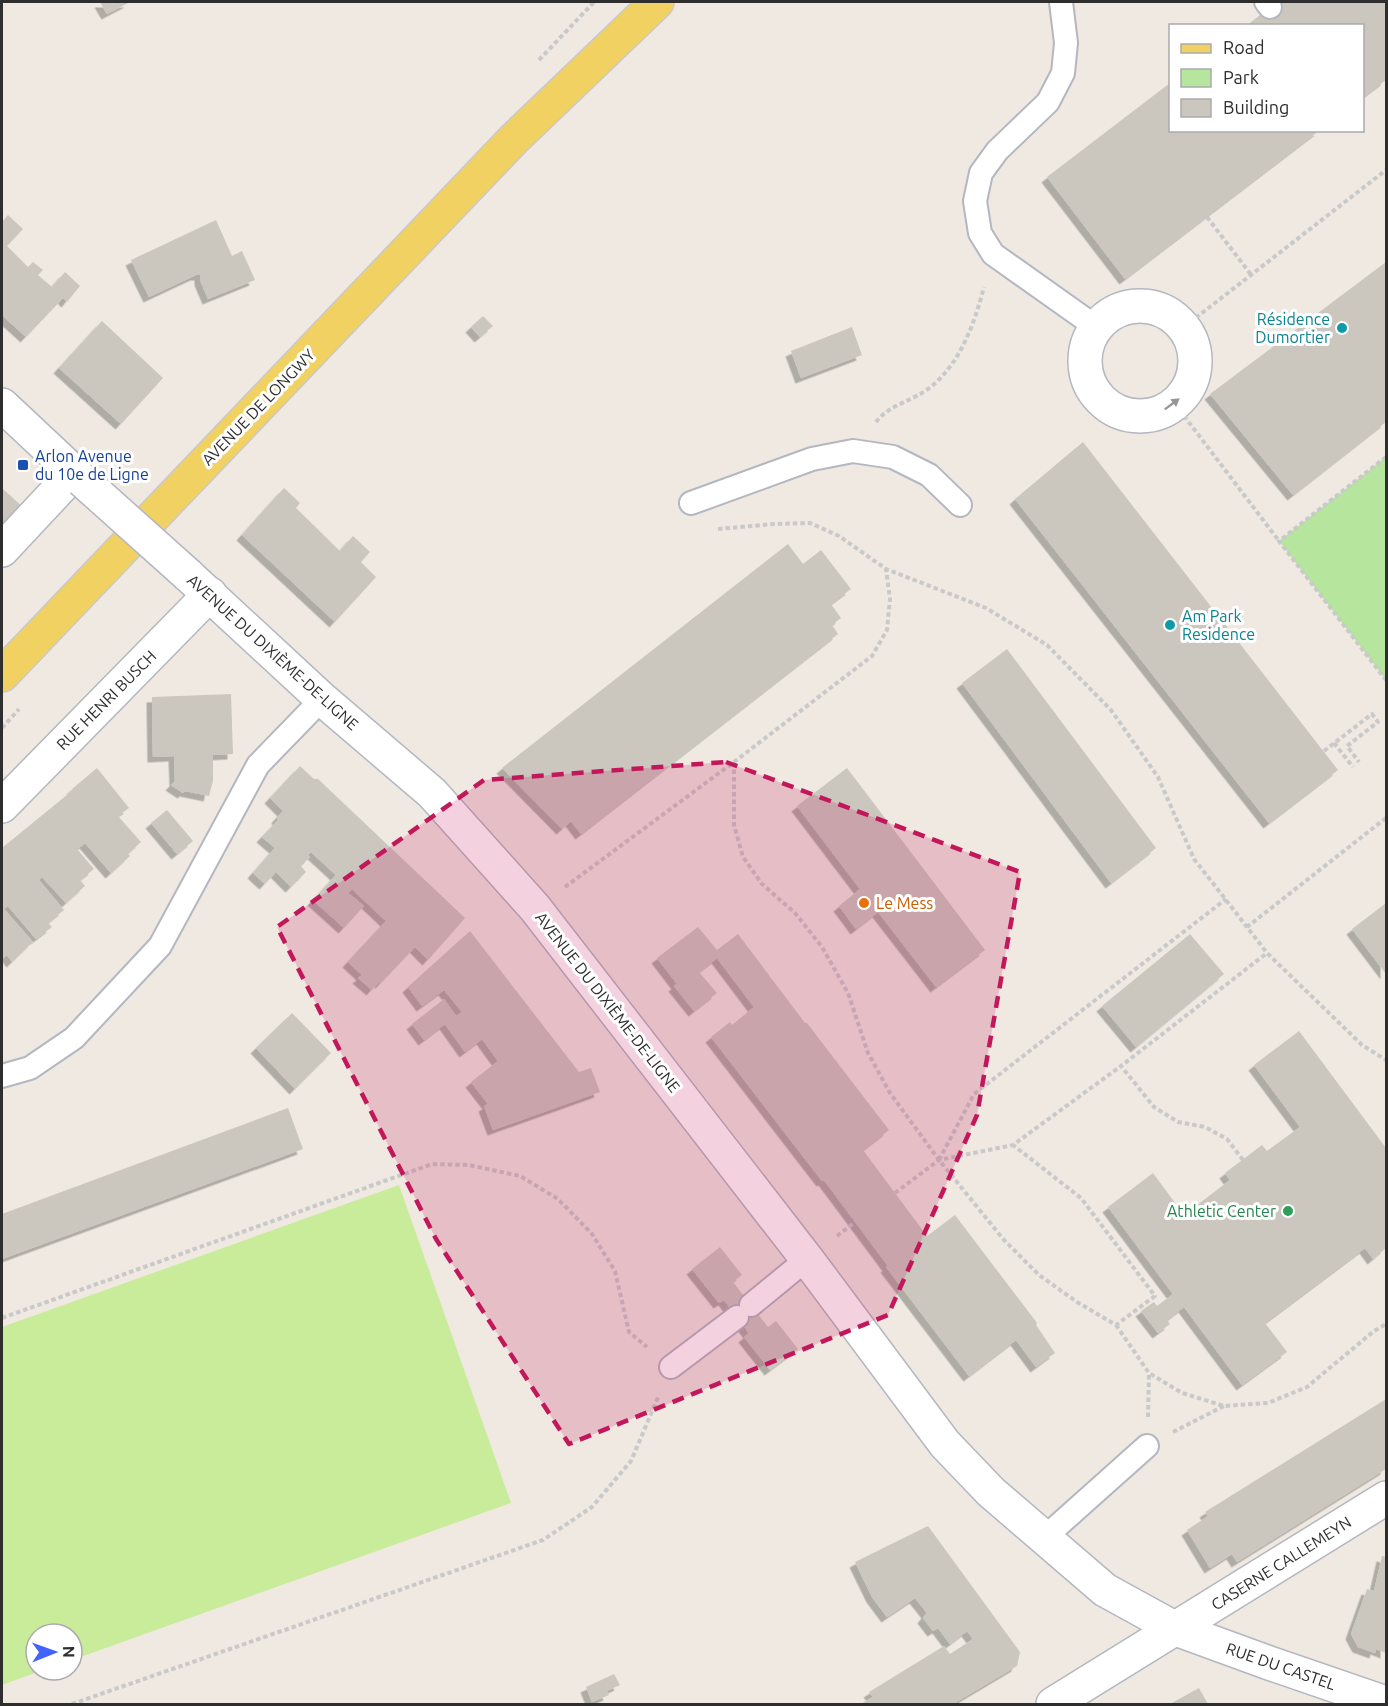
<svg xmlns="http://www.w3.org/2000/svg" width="1388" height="1706" font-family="Ubuntu,sans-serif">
	<defs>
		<filter id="shadow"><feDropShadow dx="-5.5" dy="5.5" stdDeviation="0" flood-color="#0004"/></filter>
	</defs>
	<rect width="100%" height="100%" fill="#efe9e1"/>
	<!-- green -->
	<path fill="#b6e59e" d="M 1386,457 L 1386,680 L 1279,541 Z"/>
	<!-- pitch -->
	<path fill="#c9ec9a" d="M 399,1185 L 511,1503 L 72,1660 L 72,1634 L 36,1634 L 36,1670 L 43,1670 L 2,1685 L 2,1327 Z"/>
	<!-- building -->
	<g fill="#cbc7bf" filter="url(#shadow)">
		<path d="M 100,2 L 130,2 L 107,14 Z"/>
		<path d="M 1277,2 L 1386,2 L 1386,80 L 1362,98 L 1362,26 L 1246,26 Z"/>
		<path d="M 1170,83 L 1170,130 L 1320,130 L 1125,279 L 1047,177 Z"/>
		<path d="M 8,215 L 23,229 L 7,246 L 28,267 L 33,262 L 43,270 L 38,275 L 52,287 L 65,272 L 80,286 L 67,302 L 63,298 L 26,337 L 2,315 L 2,222 Z"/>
		<path d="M 216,220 L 232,256 L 242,251 L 255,280 L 208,299 L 200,280 L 200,275 L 196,275 L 149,297 L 131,260 Z"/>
		<path d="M 1386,262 L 1386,422 L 1293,495 L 1210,394 Z"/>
		<path d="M 483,316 L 493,326 L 480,337 L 471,327 Z"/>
		<path d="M 102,321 L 163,378 L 121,424 L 59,368 Z"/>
		<path d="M 852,327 L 862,355 L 801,378 L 791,351 Z"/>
		<path d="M 1083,442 L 1338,770 L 1269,823 L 1015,499 Z"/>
		<path d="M 2,488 L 26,510 L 2,539 Z"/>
		<path d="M 284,488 L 300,503 L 296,508 L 340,551 L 353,536 L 370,552 L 361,562 L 376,577 L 335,622 L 242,535 Z"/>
		<path d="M 788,544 L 803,564 L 821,550 L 851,589 L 831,604 L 841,618 L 832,625 L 838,634 L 581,834 L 571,821 L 562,829 L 502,768 Z"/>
		<path d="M 1007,649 L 1156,848 L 1111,883 L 962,683 Z"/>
		<path d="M 231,694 L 233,754 L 213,755 L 213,781 L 209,796 L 185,791 L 183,793 L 171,785 L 175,781 L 174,756 L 153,757 L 152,697 Z"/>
		<path d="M 300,766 L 314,779 L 318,779 L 465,918 L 428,960 L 415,947 L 381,983 L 379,982 L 372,990 L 358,978 L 362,975 L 348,962 L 386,921 L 352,889 L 348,893 L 364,906 L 344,928 L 313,900 L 336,875 L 311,852 L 308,855 L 310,857 L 301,866 L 306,872 L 291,887 L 276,872 L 265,884 L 253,873 L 275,848 L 262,837 L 278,820 L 277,818 L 283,811 L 270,798 Z"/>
		<path d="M 97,768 L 129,808 L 118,816 L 141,842 L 128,854 L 130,856 L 111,873 L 85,843 L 84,844 L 77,849 L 94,869 L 80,880 L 85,886 L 66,903 L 42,877 L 39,880 L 64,910 L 48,923 L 52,927 L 36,939 L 8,906 L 4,909 L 33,942 L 12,962 L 7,955 L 2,959 L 2,848 L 73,790 L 72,789 Z"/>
		<path d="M 847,768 L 985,950 L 936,987 L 878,912 L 856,929 L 839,906 L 860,889 L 797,806 Z"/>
		<path d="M 167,810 L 193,841 L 177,854 L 151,823 Z"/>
		<path d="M 1386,903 L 1386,974 L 1352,929 Z"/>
		<path d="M 698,927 L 717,950 L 738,934 L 805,1023 L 807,1023 L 889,1130 L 863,1150 L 927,1236 L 955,1215 L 1037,1323 L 1036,1325 L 1055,1353 L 1036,1367 L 1016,1340 L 969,1376 L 886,1267 L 888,1266 L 824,1180 L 822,1181 L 711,1037 L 730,1022 L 732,1025 L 754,1007 L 717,958 L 699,972 L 717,993 L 694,1011 L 674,986 L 677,984 L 657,958 Z"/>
		<path d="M 470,931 L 579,1072 L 591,1068 L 600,1092 L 493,1130 L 484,1106 L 488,1104 L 471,1082 L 498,1061 L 482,1039 L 465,1052 L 445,1024 L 424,1040 L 412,1024 L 444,999 L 456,1016 L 462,1012 L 444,990 L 422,1006 L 408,987 Z"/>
		<path d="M 1190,934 L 1224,974 L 1136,1047 L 1102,1006 Z"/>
		<path d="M 292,1013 L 331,1053 L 295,1089 L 256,1048 Z"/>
		<path d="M 1299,1031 L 1386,1148 L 1386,1248 L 1373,1259 L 1365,1248 L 1265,1323 L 1287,1352 L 1242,1385 L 1184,1307 L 1167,1320 L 1170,1324 L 1158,1333 L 1141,1311 L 1154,1302 L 1157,1306 L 1173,1294 L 1108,1207 L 1153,1173 L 1184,1215 L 1230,1180 L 1225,1173 L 1262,1145 L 1267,1151 L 1300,1127 L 1254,1065 Z"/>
		<path d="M 288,1108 L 303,1149 L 2,1259 L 2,1214 Z"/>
		<path d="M 720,1247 L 742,1275 L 733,1282 L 768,1327 L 776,1321 L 798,1349 L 770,1370 L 744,1337 L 749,1333 L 724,1300 L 719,1303 L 692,1269 Z"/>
		<path d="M 1386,1399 L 1386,1469 L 1237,1562 L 1232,1554 L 1210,1568 L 1187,1530 L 1208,1516 L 1205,1512 Z"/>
		<path d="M 928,1526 L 1020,1652 L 1017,1666 L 953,1704 L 861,1704 L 873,1697 L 869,1692 L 944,1646 L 950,1654 L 973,1639 L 967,1631 L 950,1644 L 938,1628 L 933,1631 L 923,1618 L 927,1613 L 915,1598 L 887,1617 L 872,1597 L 855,1562 Z"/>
		<path d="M 1382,1556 L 1386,1557 L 1386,1653 L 1376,1649 L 1375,1653 L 1358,1647 L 1351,1634 L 1367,1589 L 1374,1591 Z"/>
		<path d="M 614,1674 L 620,1685 L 607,1691 L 609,1695 L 592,1702 L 586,1687 Z"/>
		<path d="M 1199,1688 L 1208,1704 L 1170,1704 Z"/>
	</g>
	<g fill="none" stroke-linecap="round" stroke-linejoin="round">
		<defs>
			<g id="lane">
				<path d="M 1061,2 L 1066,43 L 1063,73 L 1048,102 L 997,151 L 981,173 L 975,201 L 980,233 L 993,254 L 1096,327"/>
				<path d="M 1266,2 L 1270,7"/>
				<path d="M 691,503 L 812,459 L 853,451 L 893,457 L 929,475 L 960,505"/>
				<path d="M 2,1076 L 30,1068 L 74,1038 L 160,946 L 258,765 L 322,699"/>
				<path d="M 751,1305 L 807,1259"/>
				<path d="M 671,1367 L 737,1317"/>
				<path d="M 1044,1538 L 1147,1446"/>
			</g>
			<g id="street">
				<circle cx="1140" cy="361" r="55"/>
				<path d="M 2,405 L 82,480"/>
				<path d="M 2,550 L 74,473"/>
				<path d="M 188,575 L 322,699 L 432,793 L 535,908 L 807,1259 L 945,1444 L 991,1492 L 1105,1590 L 1176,1629"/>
				<path d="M 2,806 L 210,594"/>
			</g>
			<g id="secondary">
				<path d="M 1176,1629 L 1272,1664 L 1386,1703"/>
				<path d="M 1053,1704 L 1386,1498"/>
			</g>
			<path id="primary" d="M 2,675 L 514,139 L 657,2"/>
		</defs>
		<!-- lane casing -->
		<use href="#lane" stroke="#b4b7c1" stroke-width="26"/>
		<!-- street casing -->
		<use href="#street" stroke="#b4b7c1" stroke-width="36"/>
		<!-- secondary casing -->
		<use href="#secondary" stroke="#b4b7c1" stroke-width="36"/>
		<!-- primary casing -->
		<use href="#primary" stroke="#c9c9c9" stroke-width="36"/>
		<!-- path -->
		<g stroke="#c9c9c9" stroke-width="4" stroke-dasharray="4.5 3" stroke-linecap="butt">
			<path d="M 539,60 L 594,2"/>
			<path d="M 1207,217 L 1252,276"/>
			<path d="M 1184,327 L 1386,170"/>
			<path d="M 1175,404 L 1279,541"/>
			<path d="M 876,422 C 887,407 907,402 922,393 C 958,371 974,325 984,287"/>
			<path d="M 1386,457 L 1279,541 L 1386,680"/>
			<path d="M 718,529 L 774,524 L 810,523 L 839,536 L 886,569 L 986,608 L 1047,645 L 1111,710 L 1158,777 L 1194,859 L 1247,927"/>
			<path d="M 2,728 L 19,709"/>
			<path d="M 1334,743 L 1353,767"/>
			<path d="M 1324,751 L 1372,714 L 1378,722 L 1347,746 L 1359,762"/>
			<path d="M 734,762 L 734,825 L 743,857 L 762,884 L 795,913 L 822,947 L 848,993 L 868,1053 L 890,1093 L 939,1160 L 1004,1240 L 1039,1275 L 1077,1302 L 1116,1325 L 1155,1296 L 1081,1198 L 1013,1145"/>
			<path d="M 1386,818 L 1247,927 L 1267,953 L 1362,1045 L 1386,1060"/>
			<path d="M 565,887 L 734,762 L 872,656 L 887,630 L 890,599 L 886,569"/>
			<path d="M 939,1160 L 974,1094 L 1226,899"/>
			<path d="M 1243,1160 L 1227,1139 L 1205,1127 L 1178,1122 L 1154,1107 L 1121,1066 L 1267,953"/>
			<path d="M 895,1193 L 939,1160 L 1013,1145 L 1121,1066"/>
			<path d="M 837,1236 L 855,1222"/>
			<path d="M 2,1318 L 432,1164 L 469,1165 L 520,1176 L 558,1199 L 592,1234 L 615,1271 L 629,1332 L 647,1347"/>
			<path d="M 1116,1325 L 1149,1373 L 1182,1393 L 1224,1406 L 1268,1403 L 1307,1387 L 1374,1331 L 1386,1324"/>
			<path d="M 1148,1417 L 1149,1373"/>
			<path d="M 1173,1432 L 1224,1406"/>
			<path d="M 72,1704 L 543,1540 L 592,1507 L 631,1461 L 659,1395"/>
		</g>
		<!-- lane -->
		<use href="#lane" stroke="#fff" stroke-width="22"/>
		<!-- street -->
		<use href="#street" stroke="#fff" stroke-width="33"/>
		<!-- secondary -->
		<use href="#secondary" stroke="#fff" stroke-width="33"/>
		<!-- primary -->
		<use href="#primary" stroke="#f2d163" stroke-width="33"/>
		<defs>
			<path id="street-bridge" d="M 82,480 L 188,575"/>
		</defs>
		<!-- street-bridge casing -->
		<use href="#street-bridge" stroke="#b4b7c1" stroke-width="36" stroke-linecap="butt"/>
		<!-- street-bridge -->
		<use href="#street-bridge" stroke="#fff" stroke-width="33"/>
	</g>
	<!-- one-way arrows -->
	<defs><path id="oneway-solid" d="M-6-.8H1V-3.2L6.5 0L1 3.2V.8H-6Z" transform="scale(1.5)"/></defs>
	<use fill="#969696" href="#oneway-solid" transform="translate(1172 404) rotate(-37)"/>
	<!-- marked area -->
	<path fill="#c2185b" fill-opacity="0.2" stroke="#c2185b" stroke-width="4.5" stroke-dasharray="12 8" stroke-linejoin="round" d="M 726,762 L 1020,872 L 977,1115 L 888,1315 L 569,1444 L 436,1239 L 277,927 L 484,780 Z"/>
	<!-- markers -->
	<g fill="#0f9aa8" stroke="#fff" stroke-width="2">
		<circle cx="1342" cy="328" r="6"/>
		<circle cx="1170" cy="625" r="6"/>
	</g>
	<rect fill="#1a4fb4" stroke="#fff" stroke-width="2" x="17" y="459" width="12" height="12" rx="3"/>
	<circle fill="#e8710a" stroke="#fff" stroke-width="2" cx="864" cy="903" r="6"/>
	<circle fill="#2e9e5b" stroke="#fff" stroke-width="2" cx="1288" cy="1211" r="6"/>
	<g text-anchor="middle" stroke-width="6" stroke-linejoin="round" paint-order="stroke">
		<!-- culture labels -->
		<g font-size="16" fill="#0d838f" stroke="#fff" text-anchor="end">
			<text x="1330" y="325">Résidence<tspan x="1330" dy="18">Dumortier</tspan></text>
			<text x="1182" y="622" text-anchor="start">Am Park<tspan x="1182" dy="18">Residence</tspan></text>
		</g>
		<!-- street labels -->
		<g font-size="16" fill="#2e2e2e" stroke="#fff">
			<text transform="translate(258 407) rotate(-46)" y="6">AVENUE DE LONGWY</text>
			<text transform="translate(273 652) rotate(42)" y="6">AVENUE DU DIXIÈME-DE-LIGNE</text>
			<text transform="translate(106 700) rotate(-45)" y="6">RUE HENRI BUSCH</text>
			<text transform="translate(608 1002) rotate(52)" y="6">AVENUE DU DIXIÈME-DE-LIGNE</text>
			<text transform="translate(1281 1563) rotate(-32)" y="6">CASERNE CALLEMEYN</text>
			<text transform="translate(1281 1666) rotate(19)" y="6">RUE DU CASTEL</text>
		</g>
		<!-- transit labels -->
		<g font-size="16" fill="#164399" stroke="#fff" text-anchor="start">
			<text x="35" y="462">Arlon Avenue<tspan x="35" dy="18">du 10e de Ligne</tspan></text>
		</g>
		<!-- food labels -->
		<g font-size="16" fill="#c56008" stroke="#fff" text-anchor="start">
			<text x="876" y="909">Le Mess</text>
		</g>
		<!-- leisure labels -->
		<g font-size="16" fill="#27864d" stroke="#fff" text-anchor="end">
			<text x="1276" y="1217">Athletic Center</text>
		</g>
	</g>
	<!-- border -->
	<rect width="1388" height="1706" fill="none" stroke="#2e2e2e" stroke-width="6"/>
	<!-- legend -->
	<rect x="1169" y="24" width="195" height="108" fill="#ffffff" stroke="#ababab" stroke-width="1.5"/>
	<rect x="1181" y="44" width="30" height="9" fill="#f2d163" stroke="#ababab" stroke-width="1.5"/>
	<text x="1223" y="54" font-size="18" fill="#2e2e2e">Road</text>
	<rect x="1181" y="69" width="30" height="18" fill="#b6e59e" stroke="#ababab" stroke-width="1.5"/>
	<text x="1223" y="84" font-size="18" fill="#2e2e2e">Park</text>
	<rect x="1181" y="99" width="30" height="18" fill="#cbc7bf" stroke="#ababab" stroke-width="1.5"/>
	<text x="1223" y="114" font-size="18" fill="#2e2e2e">Building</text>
	<!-- north arrow -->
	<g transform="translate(54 1652) rotate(89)"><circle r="28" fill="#ffffff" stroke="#ababab" stroke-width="1.5"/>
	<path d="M0-4.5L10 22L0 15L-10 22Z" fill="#4264fb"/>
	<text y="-9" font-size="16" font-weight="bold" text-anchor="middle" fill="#2e2e2e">N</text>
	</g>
</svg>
